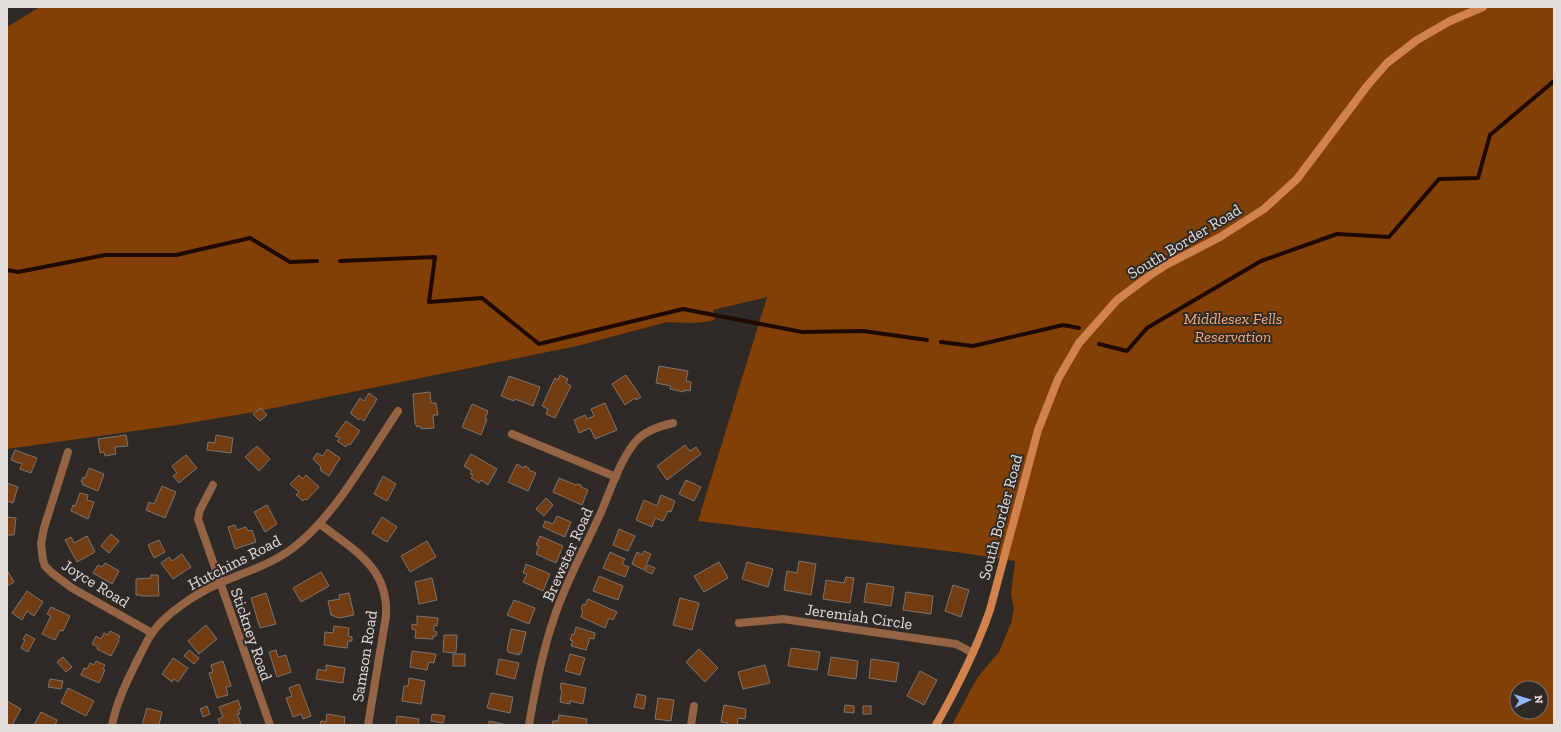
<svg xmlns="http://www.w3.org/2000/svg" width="1561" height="732" font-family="'Zilla Slab',serif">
	<rect width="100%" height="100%" fill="#302a27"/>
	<!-- green -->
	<path fill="#824007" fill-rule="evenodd" d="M 40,7 L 1554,7 L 1554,725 L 952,725 L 977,678 L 999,652 L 1011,623 L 1014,609 L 1011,593 L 1015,561 L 956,552 L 698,521 L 767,297 L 713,310 L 715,314 L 714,320 C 700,324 682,323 667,322 L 577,346 L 254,412 L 177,425 L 7,449 L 7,27 ZM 1517,688 L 1541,688 L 1541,712 L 1517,712 Z"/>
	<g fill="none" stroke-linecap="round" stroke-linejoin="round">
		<!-- stream -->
		<g stroke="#1f0900" stroke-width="4">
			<path d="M 340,261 L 435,257 L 429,302 L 482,298 L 539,344 L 683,309 L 802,332 L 863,331 L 927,340"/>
			<path d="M 7,270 L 18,272 L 105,255 L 176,255 L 250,238 L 290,262 L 317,261"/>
			<path d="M 941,342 L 973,346 L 1063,325 L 1079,328"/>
			<path d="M 1099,344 L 1127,351 L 1147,328 L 1261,261 L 1337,234 L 1389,237 L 1439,179 L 1478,178 L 1490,135 L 1554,81"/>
		</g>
	</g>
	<!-- building -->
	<g fill="#723c13" stroke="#7b7470">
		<path d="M 659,366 L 688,371 L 686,381 L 691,382 L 690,391 L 684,390 L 684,392 L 670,389 L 671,386 L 656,383 Z"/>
		<path d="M 560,375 L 568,379 L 566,383 L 571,386 L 555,418 L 546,414 L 548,409 L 542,406 L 555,378 L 558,380 Z"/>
		<path d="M 626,375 L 641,397 L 636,400 L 635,398 L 625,405 L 612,384 Z"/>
		<path d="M 509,376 L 540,387 L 533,406 L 515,399 L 514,401 L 501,396 Z"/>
		<path d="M 430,392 L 431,403 L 436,403 L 438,415 L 433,415 L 434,428 L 421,429 L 421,426 L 417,427 L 415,423 L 413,394 Z"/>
		<path d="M 369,393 L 377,399 L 364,421 L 360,418 L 359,420 L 351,414 L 351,412 L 360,398 L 364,401 Z"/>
		<path d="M 605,403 L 617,430 L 595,439 L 590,428 L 579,433 L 574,420 L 585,415 L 587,419 L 594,416 L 591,409 Z"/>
		<path d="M 472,404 L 488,411 L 485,419 L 487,419 L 481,435 L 462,427 Z"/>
		<path d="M 261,408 L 267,415 L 260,421 L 253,414 Z"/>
		<path d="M 346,421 L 360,431 L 350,445 L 348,444 L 346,447 L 337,441 L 340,438 L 335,436 Z"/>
		<path d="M 126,435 L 128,446 L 115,447 L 116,454 L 105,456 L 104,452 L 100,453 L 98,439 Z"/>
		<path d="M 216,435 L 233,438 L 231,453 L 207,450 L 208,442 L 215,443 Z"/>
		<path d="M 685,445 L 690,451 L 696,447 L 701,454 L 667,480 L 657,466 Z"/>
		<path d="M 257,446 L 270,459 L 259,471 L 245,457 Z"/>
		<path d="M 327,449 L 340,458 L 329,476 L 320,470 L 321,467 L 313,459 L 317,453 L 323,456 Z"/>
		<path d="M 15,450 L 37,458 L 31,473 L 20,469 L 22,464 L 11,460 Z"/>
		<path d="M 471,454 L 497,469 L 488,485 L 481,480 L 479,483 L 471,478 L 473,475 L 470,474 L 472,471 L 464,466 Z"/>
		<path d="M 186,455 L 197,468 L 179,483 L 173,476 L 177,473 L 172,466 Z"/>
		<path d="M 517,464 L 524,468 L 525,466 L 529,468 L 529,470 L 536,473 L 528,491 L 508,482 Z"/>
		<path d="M 89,468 L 104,474 L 98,491 L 83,485 L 83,483 L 81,482 L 83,477 L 85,478 Z"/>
		<path d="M 299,475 L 303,479 L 306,475 L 319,487 L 307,500 L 305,499 L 303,501 L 296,495 L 299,492 L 290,484 Z"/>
		<path d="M 383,476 L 396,484 L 387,501 L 374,494 Z"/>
		<path d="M 559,478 L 576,485 L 577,484 L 581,485 L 581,487 L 588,490 L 582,505 L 553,492 Z"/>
		<path d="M 686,480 L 701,487 L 694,501 L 679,494 Z"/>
		<path d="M 7,483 L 18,487 L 13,503 L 7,501 Z"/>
		<path d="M 162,486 L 176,492 L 165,518 L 146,510 L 149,502 L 154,504 Z"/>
		<path d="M 80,493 L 88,495 L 87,500 L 94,502 L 88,519 L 71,511 L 73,505 L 75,506 Z"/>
		<path d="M 661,495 L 675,501 L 671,512 L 668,511 L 663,521 L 655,518 L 652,527 L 636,520 L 644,500 L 657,506 Z"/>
		<path d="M 546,498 L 553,505 L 544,516 L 536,509 Z"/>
		<path d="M 267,505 L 277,524 L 265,532 L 254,512 Z"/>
		<path d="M 557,516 L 571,522 L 565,537 L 543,527 L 545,521 L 553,524 Z"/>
		<path d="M 7,517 L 16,518 L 14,535 L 7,535 Z"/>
		<path d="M 382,517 L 397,527 L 387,542 L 372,533 Z"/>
		<path d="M 235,525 L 237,530 L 246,527 L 248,531 L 252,530 L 256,542 L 235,549 L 228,527 Z"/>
		<path d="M 619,529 L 635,536 L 628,551 L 613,545 Z"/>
		<path d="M 111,534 L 119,541 L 109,553 L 101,546 Z"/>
		<path d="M 87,536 L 95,552 L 77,562 L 65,540 L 71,537 L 74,543 Z"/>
		<path d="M 540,536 L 563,546 L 556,563 L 536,554 L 539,546 L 536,545 Z"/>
		<path d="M 159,540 L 165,552 L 154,558 L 148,545 Z"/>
		<path d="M 427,541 L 436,557 L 410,572 L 401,556 Z"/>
		<path d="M 644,551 L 651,554 L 644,570 L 632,564 L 637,552 L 642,555 Z"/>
		<path d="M 610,552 L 625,559 L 622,564 L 629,567 L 625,577 L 603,568 Z"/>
		<path d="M 182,554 L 191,567 L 173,579 L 161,563 L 169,557 L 172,561 Z"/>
		<path d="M 799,561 L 816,564 L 811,595 L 784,590 L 787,571 L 797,573 Z"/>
		<path d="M 719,562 L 728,578 L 704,592 L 694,576 Z"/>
		<path d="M 747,562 L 773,569 L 768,587 L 742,579 Z"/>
		<path d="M 105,563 L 119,571 L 112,584 L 93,573 L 98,565 L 102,567 Z"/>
		<path d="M 526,564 L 550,574 L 543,591 L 523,582 L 527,574 L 523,573 Z"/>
		<path d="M 648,565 L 655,568 L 652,574 L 645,571 Z"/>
		<path d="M 7,570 L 14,582 L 7,586 Z"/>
		<path d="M 321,572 L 329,586 L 301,602 L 293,588 Z"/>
		<path d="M 151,575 L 158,575 L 159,596 L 141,596 L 141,595 L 136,595 L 136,579 L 151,578 Z"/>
		<path d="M 599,576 L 623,586 L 618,600 L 593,591 Z"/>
		<path d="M 846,577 L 854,578 L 850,603 L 823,599 L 826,580 L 844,583 Z"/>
		<path d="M 432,578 L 437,600 L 419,604 L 415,582 Z"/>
		<path d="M 867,583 L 894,587 L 891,606 L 864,602 Z"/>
		<path d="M 953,585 L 969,590 L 961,617 L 945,611 Z"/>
		<path d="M 27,591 L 43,602 L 34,616 L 27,611 L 22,620 L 12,613 Z"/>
		<path d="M 906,592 L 933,596 L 931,614 L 903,610 Z"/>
		<path d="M 266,593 L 276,624 L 260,628 L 251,598 Z"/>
		<path d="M 349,593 L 354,615 L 339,618 L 331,615 L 328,601 L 340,599 L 339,595 Z"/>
		<path d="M 680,598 L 699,603 L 692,630 L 673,625 Z"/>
		<path d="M 588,599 L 617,612 L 613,620 L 609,618 L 605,628 L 581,617 L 583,610 L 581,609 L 583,604 L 585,605 Z"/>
		<path d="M 514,600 L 535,608 L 529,624 L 507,615 Z"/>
		<path d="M 51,607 L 70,616 L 63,631 L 60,630 L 55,640 L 42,634 L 51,616 L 47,614 Z"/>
		<path d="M 417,616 L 438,618 L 437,626 L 434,625 L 434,631 L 437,632 L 436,636 L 433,636 L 433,639 L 415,638 L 416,630 L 412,629 L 412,624 L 417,625 Z"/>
		<path d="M 206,625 L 217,639 L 199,654 L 188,641 Z"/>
		<path d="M 334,626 L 349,628 L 348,636 L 352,637 L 352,641 L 348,641 L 347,648 L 324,645 L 325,632 L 333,633 Z"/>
		<path d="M 576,627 L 595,633 L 594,639 L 590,638 L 586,650 L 571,646 L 573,641 L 570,640 L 572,634 L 574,635 Z"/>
		<path d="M 511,629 L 526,632 L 521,653 L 519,653 L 519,655 L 508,652 L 507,650 Z"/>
		<path d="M 110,631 L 120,636 L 118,640 L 119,641 L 111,656 L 97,649 L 98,647 L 92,644 L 96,636 L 101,639 L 104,633 L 108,635 Z"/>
		<path d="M 26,634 L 35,639 L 28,652 L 21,648 L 25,640 L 23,639 Z"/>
		<path d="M 444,635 L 457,635 L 456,653 L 443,652 Z"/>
		<path d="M 791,648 L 820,652 L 817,670 L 788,666 Z"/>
		<path d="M 699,649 L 718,668 L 705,682 L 686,662 Z"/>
		<path d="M 189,650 L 199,658 L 194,664 L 184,656 Z"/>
		<path d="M 276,650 L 278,657 L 286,655 L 291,672 L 277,677 L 269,652 Z"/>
		<path d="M 412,651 L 436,654 L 434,663 L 429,662 L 427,670 L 410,667 Z"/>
		<rect x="453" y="654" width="12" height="12"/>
		<path d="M 570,654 L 585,658 L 580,675 L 565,671 Z"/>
		<path d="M 63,657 L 72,667 L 66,672 L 57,662 Z"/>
		<path d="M 831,657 L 858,661 L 856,679 L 828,675 Z"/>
		<path d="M 173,658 L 188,668 L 178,682 L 174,679 L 172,682 L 162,674 Z"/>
		<path d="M 499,659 L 519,663 L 515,679 L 496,674 Z"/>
		<path d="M 871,659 L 899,663 L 896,682 L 869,678 Z"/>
		<path d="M 96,661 L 105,665 L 103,669 L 105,670 L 99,683 L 81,675 L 84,668 L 87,669 L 90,663 L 94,665 Z"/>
		<path d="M 223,661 L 231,686 L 226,687 L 228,695 L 217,698 L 209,673 L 213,672 L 211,665 Z"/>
		<path d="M 326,665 L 345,668 L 343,683 L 316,679 L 318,669 L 326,671 Z"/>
		<path d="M 765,665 L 770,683 L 743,689 L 738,672 Z"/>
		<path d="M 920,671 L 937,680 L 924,705 L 907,696 Z"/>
		<path d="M 409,678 L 425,681 L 421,704 L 402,701 L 404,686 L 408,686 Z"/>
		<path d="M 50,679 L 63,681 L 61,689 L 48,687 Z"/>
		<path d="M 561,683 L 586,688 L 583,704 L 570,701 L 570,704 L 560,702 L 562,690 L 560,689 Z"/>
		<path d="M 299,684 L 311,716 L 303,719 L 301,714 L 293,717 L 286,698 L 292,696 L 289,688 Z"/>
		<path d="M 68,688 L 94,701 L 86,716 L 61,703 Z"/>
		<path d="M 491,693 L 513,697 L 510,713 L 487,708 Z"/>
		<path d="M 637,694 L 646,696 L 644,709 L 634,707 Z"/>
		<path d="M 658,698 L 674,700 L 671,721 L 655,719 Z"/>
		<path d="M 238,700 L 241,709 L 238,710 L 240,714 L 237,714 L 241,724 L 220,725 L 218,719 L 223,717 L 219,707 Z"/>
		<path d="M 7,701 L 21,709 L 12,725 L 7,725 Z"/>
		<path d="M 724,705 L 746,709 L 745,719 L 738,718 L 737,725 L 727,725 L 728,723 L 721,722 Z"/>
		<path d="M 845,705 L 854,706 L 854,713 L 844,712 Z"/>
		<path d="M 207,706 L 210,714 L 203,717 L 200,709 Z"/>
		<rect x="863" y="706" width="8" height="8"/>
		<path d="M 147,708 L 162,712 L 159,725 L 142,725 Z"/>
		<path d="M 41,712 L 57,720 L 55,725 L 34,725 Z"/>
		<path d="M 327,714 L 345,717 L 344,725 L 320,725 L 321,721 L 326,722 Z"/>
		<path d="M 432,714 L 445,716 L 443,723 L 431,721 Z"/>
		<path d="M 559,715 L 587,719 L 586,725 L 552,725 L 553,721 L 558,721 Z"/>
		<path d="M 397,716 L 419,719 L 418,725 L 396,725 Z"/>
		<path d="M 489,721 L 508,725 L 489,725 Z"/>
	</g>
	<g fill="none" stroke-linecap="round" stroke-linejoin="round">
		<!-- street -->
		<g stroke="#956444" stroke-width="8">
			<path d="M 512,434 L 616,477"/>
			<path d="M 68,452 L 44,528 L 41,544 L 43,560 L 45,566 L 52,573 L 72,588 L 152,633"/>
			<path d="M 213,485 L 200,510 L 198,519 L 270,725"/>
			<path d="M 320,524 C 354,550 389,568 386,616 L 368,725"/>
			<path d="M 739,623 L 783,619 L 956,644 L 973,653"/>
			<path d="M 112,725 C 117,700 129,677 140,655 C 144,648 147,640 152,633 C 166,613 197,593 220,583 C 247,571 274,564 298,544 C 337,512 369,454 398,411"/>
			<path d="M 529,725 C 535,689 542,653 554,618 C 566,581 586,546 602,510 C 611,489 622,455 638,439 C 647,430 660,426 673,423"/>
			<path d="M 691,725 L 694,706"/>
		</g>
		<!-- secondary -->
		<path stroke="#d1824d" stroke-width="8" d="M 936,725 C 957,688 976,650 990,610 L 1038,430 L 1058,379 L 1079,343 L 1117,300 L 1149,276 L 1166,265 L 1220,237 L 1264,209 L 1297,179 L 1367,86 L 1387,63 L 1417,40 L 1450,21 L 1483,7"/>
	</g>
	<g text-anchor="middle" stroke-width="4" stroke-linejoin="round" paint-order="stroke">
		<!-- street labels -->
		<g font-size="16" fill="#e1dddb" stroke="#302a27">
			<text transform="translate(1184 241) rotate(-31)" y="6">South Border Road</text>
			<text transform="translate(1000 517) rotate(-75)" y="6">South Border Road</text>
			<text transform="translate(567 554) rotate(-66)" y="6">Brewster Road</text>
			<text transform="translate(234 562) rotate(-27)" y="6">Hutchins Road</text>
			<text transform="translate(96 583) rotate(32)" y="6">Joyce Road</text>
			<text transform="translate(859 616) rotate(8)" y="6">Jeremiah Circle</text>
			<text transform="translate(252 634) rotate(71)" y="6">Stickney Road</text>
			<text transform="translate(364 656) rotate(-81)" y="6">Samson Road</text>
		</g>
		<!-- park labels -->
		<g font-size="16" font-style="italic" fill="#faaa76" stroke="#302a27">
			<text x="1233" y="324">Middlesex Fells<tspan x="1233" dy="18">Reservation</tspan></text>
		</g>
	</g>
	<!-- border -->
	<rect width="1561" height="732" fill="none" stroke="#e1dddb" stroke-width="16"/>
	<!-- north arrow -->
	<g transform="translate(1529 700) rotate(86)"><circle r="19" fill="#302a27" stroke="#77726f"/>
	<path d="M0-3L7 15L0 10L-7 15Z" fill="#93b7fd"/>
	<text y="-6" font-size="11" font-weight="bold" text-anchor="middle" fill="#e1dddb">N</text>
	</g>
</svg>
